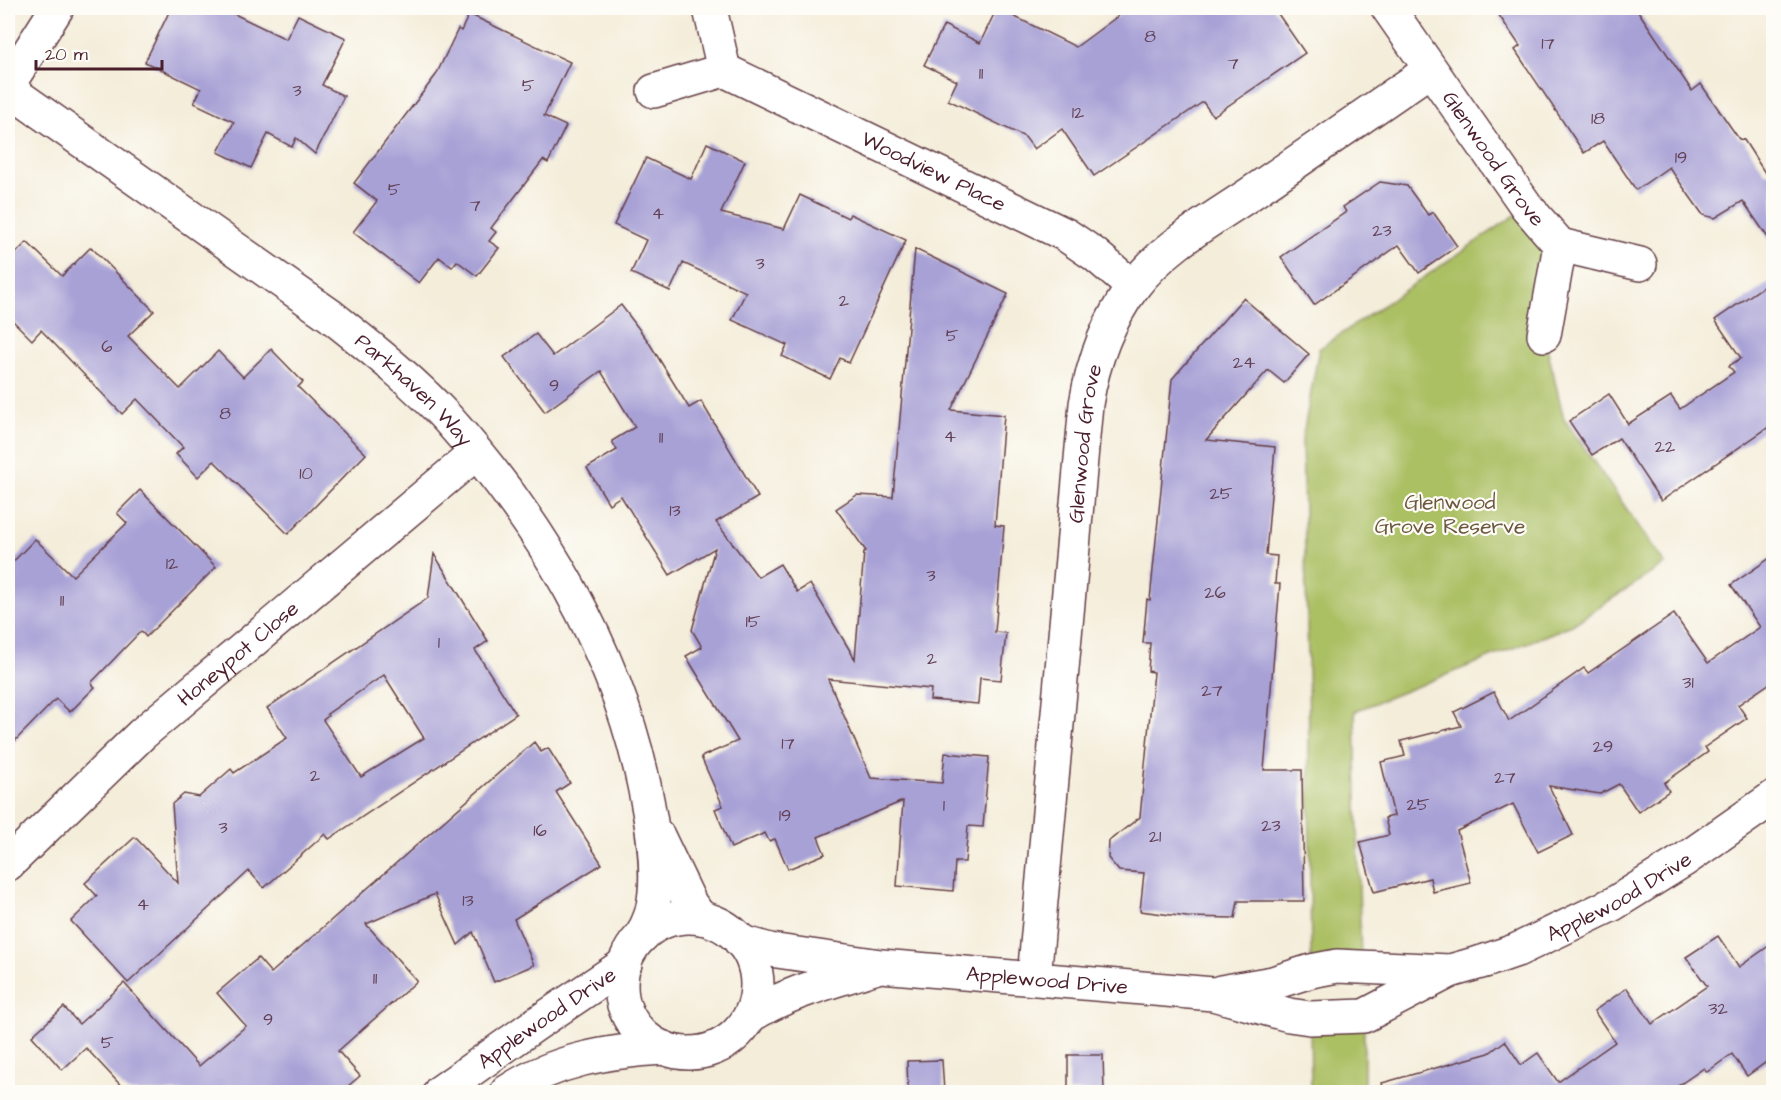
<svg xmlns="http://www.w3.org/2000/svg" width="1781" height="1100" font-family="'Architects Daughter',sans-serif">
	<rect width="100%" height="100%" fill="#fdfcf7"/>
	<filter id="ink" filterUnits="userSpaceOnUse"><feTurbulence type="fractalNoise" baseFrequency=".0167" numOctaves="2"/><feDisplacementMap in="SourceGraphic" scale="12" xChannelSelector="R" yChannelSelector="G"/><feConvolveMatrix kernelMatrix="1 2 1 2 8 2 1 2 1" color-interpolation-filters="sRGB"/></filter>
	<filter id="wash" filterUnits="userSpaceOnUse"><feTurbulence type="fractalNoise" baseFrequency=".008" numOctaves="4" result="noise"/><feDisplacementMap in="SourceGraphic" scale="24" xChannelSelector="R" yChannelSelector="G"/><feGaussianBlur stdDeviation="1.35" result="paint"/><feColorMatrix in="noise" values="0 0 0 0 0 0 0 0 0 0 0 0 0 0 0 0 0 1.4 0 .05"/><feComposite in="paint" operator="in"/></filter>
	<g filter="url(#wash)">
		<rect width="100%" height="100%" fill="#f4edda"/>
		<!-- green -->
		<g fill="#abbf63" stroke="#7a6f47" stroke-width="1.5">
			<path d="M 1527,207 L 1560,245 L 1544,335 L 1564,419 L 1665,564 L 1572,625 L 1355,711 L 1361,966 L 1311,971 L 1308,659 L 1302,440 L 1319,349 Z"/>
			<path d="M 1364,1016 L 1364,1092 L 1311,1092 L 1310,1018 Z"/>
		</g>
		<g id="blocks">
			<!-- building -->
			<g fill="#a8a1d6" fill-rule="evenodd">
				<path d="M 171,8 L 222,8 L 286,39 L 298,15 L 346,38 L 322,85 L 344,96 L 315,154 L 296,138 L 292,147 L 268,134 L 251,168 L 218,152 L 234,122 L 194,103 L 201,89 L 145,62 Z"/>
				<path d="M 997,8 L 1076,47 L 1129,8 L 1274,8 L 1305,53 L 1213,116 L 1203,102 L 1094,176 L 1062,129 L 1034,149 L 1025,137 L 948,100 L 957,81 L 924,65 L 944,25 L 980,43 Z"/>
				<path d="M 1494,8 L 1636,8 L 1692,91 L 1701,84 L 1739,139 L 1744,140 L 1765,173 L 1773,173 L 1773,245 L 1743,201 L 1715,218 L 1703,215 L 1669,167 L 1636,190 L 1603,141 L 1584,153 L 1515,50 L 1520,46 Z"/>
				<path d="M 469,14 L 570,62 L 544,116 L 566,126 L 548,163 L 543,160 L 491,228 L 496,232 L 489,241 L 499,248 L 477,276 L 457,261 L 452,267 L 439,257 L 419,283 L 353,232 L 377,201 L 354,183 L 436,75 L 458,29 L 461,31 Z"/>
				<path d="M 707,143 L 745,161 L 721,213 L 784,229 L 800,195 L 848,218 L 850,214 L 906,240 L 849,363 L 840,358 L 830,379 L 782,356 L 787,345 L 732,320 L 746,292 L 683,263 L 670,291 L 631,273 L 646,240 L 614,225 L 646,158 L 691,179 Z"/>
				<path d="M 1380,182 L 1407,186 L 1428,215 L 1433,212 L 1457,246 L 1419,273 L 1399,245 L 1314,305 L 1281,257 L 1346,212 L 1343,207 Z"/>
				<path d="M 27,242 L 62,276 L 91,247 L 154,311 L 128,336 L 180,389 L 218,351 L 243,377 L 271,349 L 303,382 L 298,387 L 366,454 L 288,534 L 214,461 L 198,477 L 176,454 L 183,447 L 137,399 L 122,414 L 41,330 L 32,340 L 8,316 L 8,261 Z"/>
				<path d="M 915,249 L 1008,294 L 951,410 L 1004,415 L 995,525 L 1004,526 L 995,632 L 1006,633 L 1001,680 L 980,678 L 978,704 L 930,700 L 931,689 L 828,679 L 871,778 L 942,783 L 945,753 L 989,757 L 983,827 L 968,826 L 965,862 L 955,862 L 953,891 L 897,886 L 903,801 L 818,837 L 825,854 L 788,869 L 775,839 L 769,841 L 765,833 L 731,848 L 715,809 L 723,806 L 701,757 L 738,741 L 686,656 L 702,647 L 692,630 L 715,548 L 670,575 L 621,496 L 609,504 L 587,468 L 617,450 L 612,441 L 635,427 L 601,371 L 545,412 L 504,357 L 536,334 L 553,356 L 621,305 L 648,341 L 689,408 L 701,401 L 758,497 L 716,522 L 758,577 L 780,564 L 797,592 L 810,584 L 855,659 L 864,552 L 866,551 L 836,509 L 857,495 L 893,497 Z"/>
				<path d="M 1773,280 L 1773,424 L 1661,501 L 1619,438 L 1592,455 L 1569,421 L 1609,394 L 1628,424 L 1671,396 L 1680,409 L 1734,372 L 1729,366 L 1741,358 L 1715,320 Z"/>
				<path d="M 1243,298 L 1309,354 L 1284,383 L 1268,370 L 1206,440 L 1275,447 L 1266,555 L 1277,556 L 1275,584 L 1280,584 L 1264,770 L 1302,770 L 1304,901 L 1238,901 L 1235,918 L 1187,917 L 1140,911 L 1144,873 L 1119,871 L 1108,858 L 1109,841 L 1140,817 L 1154,672 L 1148,671 L 1150,643 L 1143,643 L 1147,599 L 1150,600 L 1172,379 Z"/>
				<path d="M 140,490 L 216,567 L 146,637 L 141,631 L 91,683 L 95,687 L 70,712 L 56,699 L 8,748 L 8,567 L 35,539 L 73,576 L 127,523 L 117,513 Z"/>
				<path d="M 434,554 L 488,641 L 475,650 L 516,714 L 329,839 L 325,834 L 264,888 L 249,871 L 128,983 L 71,921 L 97,896 L 85,883 L 135,837 L 178,883 L 172,804 L 184,794 L 199,797 L 231,769 L 234,773 L 287,738 L 267,708 L 428,598 ZM 384,675 L 424,738 L 361,777 L 323,720 L 328,716 L 327,714 Z"/>
				<path d="M 1773,556 L 1773,681 L 1738,705 L 1747,718 L 1705,747 L 1708,752 L 1664,783 L 1669,791 L 1638,812 L 1619,784 L 1600,794 L 1549,786 L 1573,835 L 1538,852 L 1513,804 L 1457,831 L 1471,883 L 1433,892 L 1430,878 L 1374,892 L 1360,842 L 1389,835 L 1385,818 L 1394,816 L 1381,762 L 1405,756 L 1401,741 L 1461,726 L 1454,712 L 1494,692 L 1509,721 L 1584,668 L 1588,673 L 1674,614 L 1708,663 L 1760,627 L 1731,585 Z"/>
				<path d="M 534,742 L 541,752 L 548,748 L 570,783 L 556,792 L 602,864 L 514,919 L 534,965 L 494,982 L 473,932 L 458,945 L 435,894 L 366,924 L 417,981 L 338,1051 L 360,1076 L 341,1092 L 127,1092 L 86,1048 L 62,1070 L 32,1036 L 64,1007 L 79,1024 L 124,983 L 199,1066 L 246,1026 L 217,993 L 258,958 L 271,973 Z"/>
				<path d="M 1718,936 L 1739,967 L 1773,943 L 1773,1057 L 1747,1076 L 1732,1054 L 1707,1072 L 1704,1068 L 1669,1092 L 1384,1092 L 1382,1083 L 1489,1053 L 1505,1041 L 1521,1065 L 1538,1053 L 1558,1082 L 1615,1042 L 1594,1011 L 1627,988 L 1652,1024 L 1707,986 L 1686,957 Z"/>
				<path d="M 1068,1055 L 1103,1055 L 1104,1091 L 1068,1092 Z"/>
				<path d="M 942,1060 L 944,1092 L 908,1092 L 907,1061 Z"/>
			</g>
		</g>
	</g>
	<g filter="url(#ink)">
		<use href="#blocks" fill-opacity="0" stroke="#643e45" stroke-width="1.5"/>
		<g fill="none" stroke-linecap="round" stroke-linejoin="round">
			<defs>
				<g id="street">
					<path id="s1" d="M 1388,8 L 1527,207 L 1560,245"/>
					<path d="M 710,9 L 724,70"/>
					<path d="M 8,85 L 57,8"/>
					<path id="s2" d="M 8,89 L 331,316 C 371,348 412,380 447,418 C 541,523 615,647 644,785 C 652,823 661,874 652,911 C 650,920 645,928 642,936"/>
					<path id="s3" d="M 654,91 L 724,70 L 1066,235 L 1094,254 L 1133,287"/>
					<path d="M 1544,335 L 1560,245 L 1640,264"/>
					<path d="M 658,836 L 691,905 L 701,918"/>
					<path id="s4" d="M 8,864 L 142,734 L 476,453"/>
					<circle cx="689" cy="985" r="68"/>
					<path id="s5" d="M 741,942 L 770,950 L 881,966 L 1213,994 L 1289,1015 L 1310,1018 L 1364,1016 L 1450,971 L 1485,961 L 1517,950 L 1613,904 L 1684,860 L 1774,797"/>
					<path id="s6" d="M 1034,978 L 1086,404 C 1093,362 1108,321 1133,287 C 1163,247 1210,221 1250,194 C 1310,152 1370,111 1430,70"/>
					<path d="M 1221,992 L 1273,983 L 1311,971 L 1337,966 L 1450,971"/>
					<path d="M 750,1016 C 788,992 831,982 874,968"/>
					<path id="s7" d="M 440,1092 L 536,1024 L 625,964"/>
					<path d="M 507,1092 C 554,1060 609,1051 664,1048"/>
				</g>
			</defs>
			<!-- street casing -->
			<use href="#street" stroke="#643e45" stroke-width="36"/>
			<!-- street -->
			<use href="#street" stroke="#fff" stroke-width="33"/>
		</g>
	</g>
	<g text-anchor="middle" stroke-width="4.5" stroke-linejoin="round" paint-order="stroke">
		<!-- number labels -->
		<g font-size="18" fill="#624056">
			<text x="1150" y="42">8</text>
			<text x="1548" y="49">17</text>
			<text x="1233" y="69">7</text>
			<text x="981" y="79">11</text>
			<text x="528" y="91">5</text>
			<text x="297" y="96">3</text>
			<text x="1078" y="118">12</text>
			<text x="1598" y="124">18</text>
			<text x="1681" y="163">19</text>
			<text x="394" y="195">5</text>
			<text x="475" y="211">7</text>
			<text x="658" y="219">4</text>
			<text x="1382" y="236">23</text>
			<text x="760" y="269">3</text>
			<text x="844" y="306">2</text>
			<text x="952" y="341">5</text>
			<text x="107" y="352">6</text>
			<text x="1244" y="368">24</text>
			<text x="554" y="391">9</text>
			<text x="225" y="419">8</text>
			<text x="950" y="442">4</text>
			<text x="661" y="443">11</text>
			<text x="1665" y="452">22</text>
			<text x="306" y="479">10</text>
			<text x="1221" y="499">25</text>
			<text x="675" y="516">13</text>
			<text x="172" y="569">12</text>
			<text x="931" y="581">3</text>
			<text x="1215" y="598">26</text>
			<text x="62" y="606">11</text>
			<text x="753" y="627">15</text>
			<text x="439" y="648">1</text>
			<text x="932" y="664">2</text>
			<text x="1688" y="688">31</text>
			<text x="1212" y="696">27</text>
			<text x="788" y="749">17</text>
			<text x="1603" y="752">29</text>
			<text x="315" y="781">2</text>
			<text x="1505" y="783">27</text>
			<text x="1418" y="810">25</text>
			<text x="944" y="811">1</text>
			<text x="785" y="821">19</text>
			<text x="1271" y="831">23</text>
			<text x="223" y="833">3</text>
			<text x="540" y="836">16</text>
			<text x="1155" y="842">21</text>
			<text x="468" y="906">13</text>
			<text x="143" y="910">4</text>
			<text x="375" y="984">11</text>
			<text x="1718" y="1014">32</text>
			<text x="268" y="1025">9</text>
			<text x="107" y="1048">5</text>
		</g>
		<!-- street labels -->
		<g font-size="21" fill="#4a1f2b" stroke="#fdfcf7">
			<text dy="7" stroke="none"><textPath href="#s1" startOffset="184">Glenwood Grove</textPath></text>
			<text dy="7" stroke="none"><textPath href="#s3" startOffset="306">Woodview Place</textPath></text>
			<text dy="7" stroke="none"><textPath href="#s2" startOffset="506">Parkhaven Way</textPath></text>
			<text dy="7" stroke="none"><textPath href="#s6" startOffset="537">Glenwood Grove</textPath></text>
			<text dy="7" stroke="none"><textPath href="#s4" startOffset="312">Honeypot Close</textPath></text>
			<text dy="7" stroke="none"><textPath href="#s5" startOffset="912">Applewood Drive</textPath></text>
			<text dy="7" stroke="none"><textPath href="#s5" startOffset="309">Applewood Drive</textPath></text>
			<text dy="7" stroke="none"><textPath href="#s7" startOffset="130">Applewood Drive</textPath></text>
		</g>
		<!-- park labels -->
		<g font-size="21" fill="#6c573f" stroke="#fdfcf7">
			<text x="1450" y="509">Glenwood<tspan x="1450" dy="24">Grove Reserve</tspan></text>
		</g>
	</g>
	<!-- margin -->
	<rect width="1781" height="1100" fill="none" stroke="#fdfcf7" stroke-width="30"/>
	<!-- scale -->
	<path d="M36 60v9h126v-9" fill="none" stroke="#4a1f2b" stroke-width="3"/>
	<text x="45" y="60" font-size="18" fill="#4a1f2b" stroke="#fdfcf7" stroke-width="4.5" paint-order="stroke">20 m</text>
</svg>
